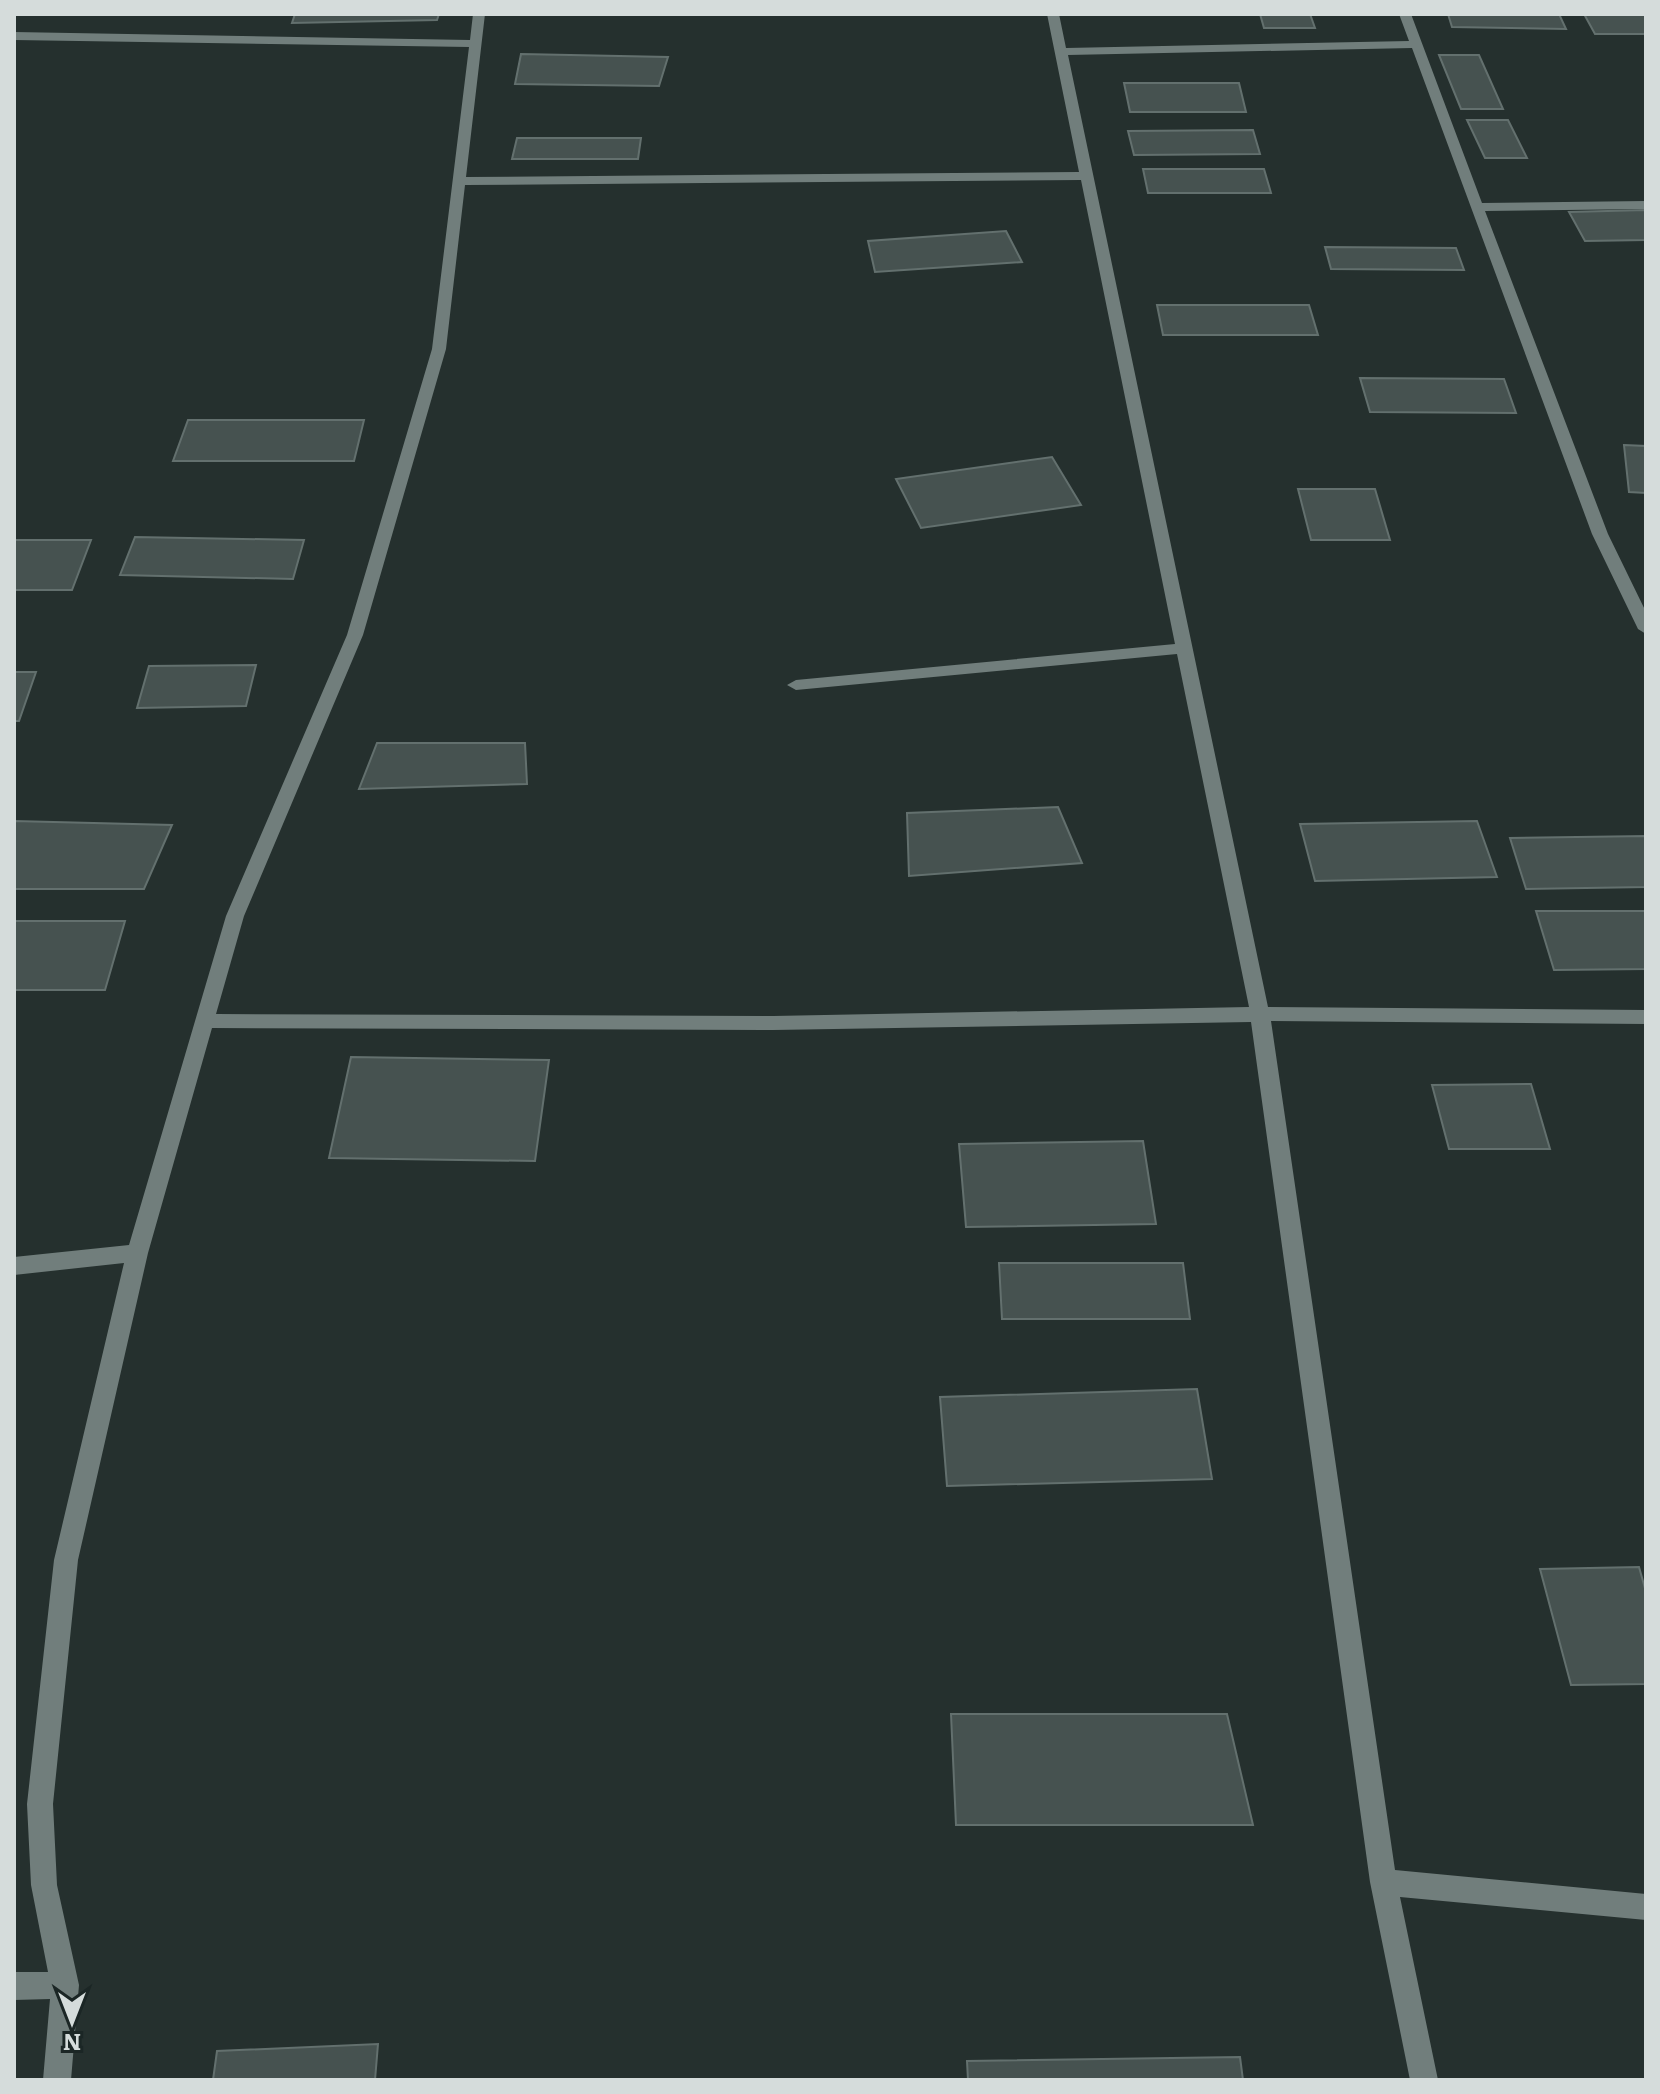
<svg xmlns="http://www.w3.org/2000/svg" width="1660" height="2094" font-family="Literata,serif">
	<rect width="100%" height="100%" fill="#25302e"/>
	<!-- building -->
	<g fill="#465250" stroke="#63706e" stroke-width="2">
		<path d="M 295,14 L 439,14 L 437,20 L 292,23 Z"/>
		<path d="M 1260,14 L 1310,14 L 1315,28 L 1264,28 Z"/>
		<path d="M 1448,14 L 1559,14 L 1566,29 L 1452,27 Z"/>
		<path d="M 1584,14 L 1646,14 L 1646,34 L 1595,34 Z"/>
		<path d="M 521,54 L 668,57 L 659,86 L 515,84 Z"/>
		<path d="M 1439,55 L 1479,55 L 1503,109 L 1461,109 Z"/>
		<path d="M 1124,83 L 1239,83 L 1246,112 L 1130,112 Z"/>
		<path d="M 1467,120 L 1508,120 L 1527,158 L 1485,158 Z"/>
		<path d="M 1253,130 L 1260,154 L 1134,155 L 1128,131 Z"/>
		<path d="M 517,138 L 641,138 L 638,159 L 512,159 Z"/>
		<path d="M 1143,169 L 1264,169 L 1271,193 L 1148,193 Z"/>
		<path d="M 1646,210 L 1646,240 L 1585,241 L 1569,212 Z"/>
		<path d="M 1006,231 L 1022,262 L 875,272 L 868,241 Z"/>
		<path d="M 1325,247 L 1456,248 L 1464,270 L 1331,269 Z"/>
		<path d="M 1157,305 L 1309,305 L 1318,335 L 1163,335 Z"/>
		<path d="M 1360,378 L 1504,379 L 1516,413 L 1370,412 Z"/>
		<path d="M 188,420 L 364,420 L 354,461 L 173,461 Z"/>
		<path d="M 1624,445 L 1646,446 L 1646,493 L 1629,492 Z"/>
		<path d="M 1052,457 L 1081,505 L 921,528 L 896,479 Z"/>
		<path d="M 1298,489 L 1375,489 L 1390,540 L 1311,540 Z"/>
		<path d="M 135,537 L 304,540 L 293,579 L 120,575 Z"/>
		<path d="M 14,540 L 91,540 L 72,590 L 14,590 Z"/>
		<path d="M 256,665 L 246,706 L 137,708 L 149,666 Z"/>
		<path d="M 14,672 L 36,672 L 19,721 L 14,721 Z"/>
		<path d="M 377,743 L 525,743 L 527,784 L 359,789 Z"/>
		<path d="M 1058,807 L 1082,863 L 909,876 L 907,813 Z"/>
		<path d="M 14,821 L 172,825 L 144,889 L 14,889 Z"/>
		<path d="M 1477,821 L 1497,877 L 1315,881 L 1300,824 Z"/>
		<path d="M 1646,836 L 1646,887 L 1526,889 L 1510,838 Z"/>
		<path d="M 1536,911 L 1646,911 L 1646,969 L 1554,970 Z"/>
		<path d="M 14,921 L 125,921 L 105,990 L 14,990 Z"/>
		<path d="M 351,1057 L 549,1060 L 535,1161 L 329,1158 Z"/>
		<path d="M 1531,1084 L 1550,1149 L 1449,1149 L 1432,1085 Z"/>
		<path d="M 1143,1141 L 1156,1224 L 966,1227 L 959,1144 Z"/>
		<path d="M 999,1263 L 1183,1263 L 1190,1319 L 1002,1319 Z"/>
		<path d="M 1197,1389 L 1212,1479 L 947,1486 L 940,1397 Z"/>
		<path d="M 1639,1567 L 1646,1592 L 1646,1684 L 1571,1685 L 1540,1569 Z"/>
		<path d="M 951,1714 L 1227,1714 L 1253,1825 L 956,1825 Z"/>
		<path d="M 378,2044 L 375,2080 L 213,2080 L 217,2051 Z"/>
		<path d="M 1240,2057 L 1243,2080 L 968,2080 L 967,2061 Z"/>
	</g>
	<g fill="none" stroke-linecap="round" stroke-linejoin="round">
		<!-- minor -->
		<path fill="#717e7c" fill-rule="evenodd" d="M 473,14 L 485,14 L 466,177 L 1079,172 L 1047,14 L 1059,14 L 1066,48 L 1409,41 L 1399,14 L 1411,14 L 1482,203 L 1646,201 L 1646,209 L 1485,211 L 1608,534 L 1646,612 L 1646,634 L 1638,629 L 1592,534 L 1412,48 L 1068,55 L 1268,1007 L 1646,1010 L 1646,1024 L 1271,1021 L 1395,1870 L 1646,1894 L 1646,1920 L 1400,1897 L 1438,2080 L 1410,2080 L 1370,1882 L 1251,1022 L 773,1030 L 212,1028 L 148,1253 L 78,1560 L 53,1804 L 57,1885 L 79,1985 L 71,2080 L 43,2080 L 50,1999 L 14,2000 L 14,1972 L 48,1972 L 31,1885 L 27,1804 L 54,1560 L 124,1263 L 14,1275 L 14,1257 L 129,1245 L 226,916 L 347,635 L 432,349 L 469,47 L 14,40 L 14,32 L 470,40 ZM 1081,180 L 1175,644 L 796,680 L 787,685 L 796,690 L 1177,654 L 1249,1007 L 773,1016 L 216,1014 L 244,916 L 363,635 L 446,349 L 465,185 Z"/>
	</g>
	<!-- border -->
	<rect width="1660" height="2094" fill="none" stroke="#d5dcdb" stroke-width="32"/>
	<!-- north arrow -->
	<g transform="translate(72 2022) rotate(180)" stroke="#1b2625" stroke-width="6" paint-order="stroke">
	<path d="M0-6L14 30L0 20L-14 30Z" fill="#d5dcdb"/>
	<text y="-12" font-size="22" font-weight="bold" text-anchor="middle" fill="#d5dcdb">N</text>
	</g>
</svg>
